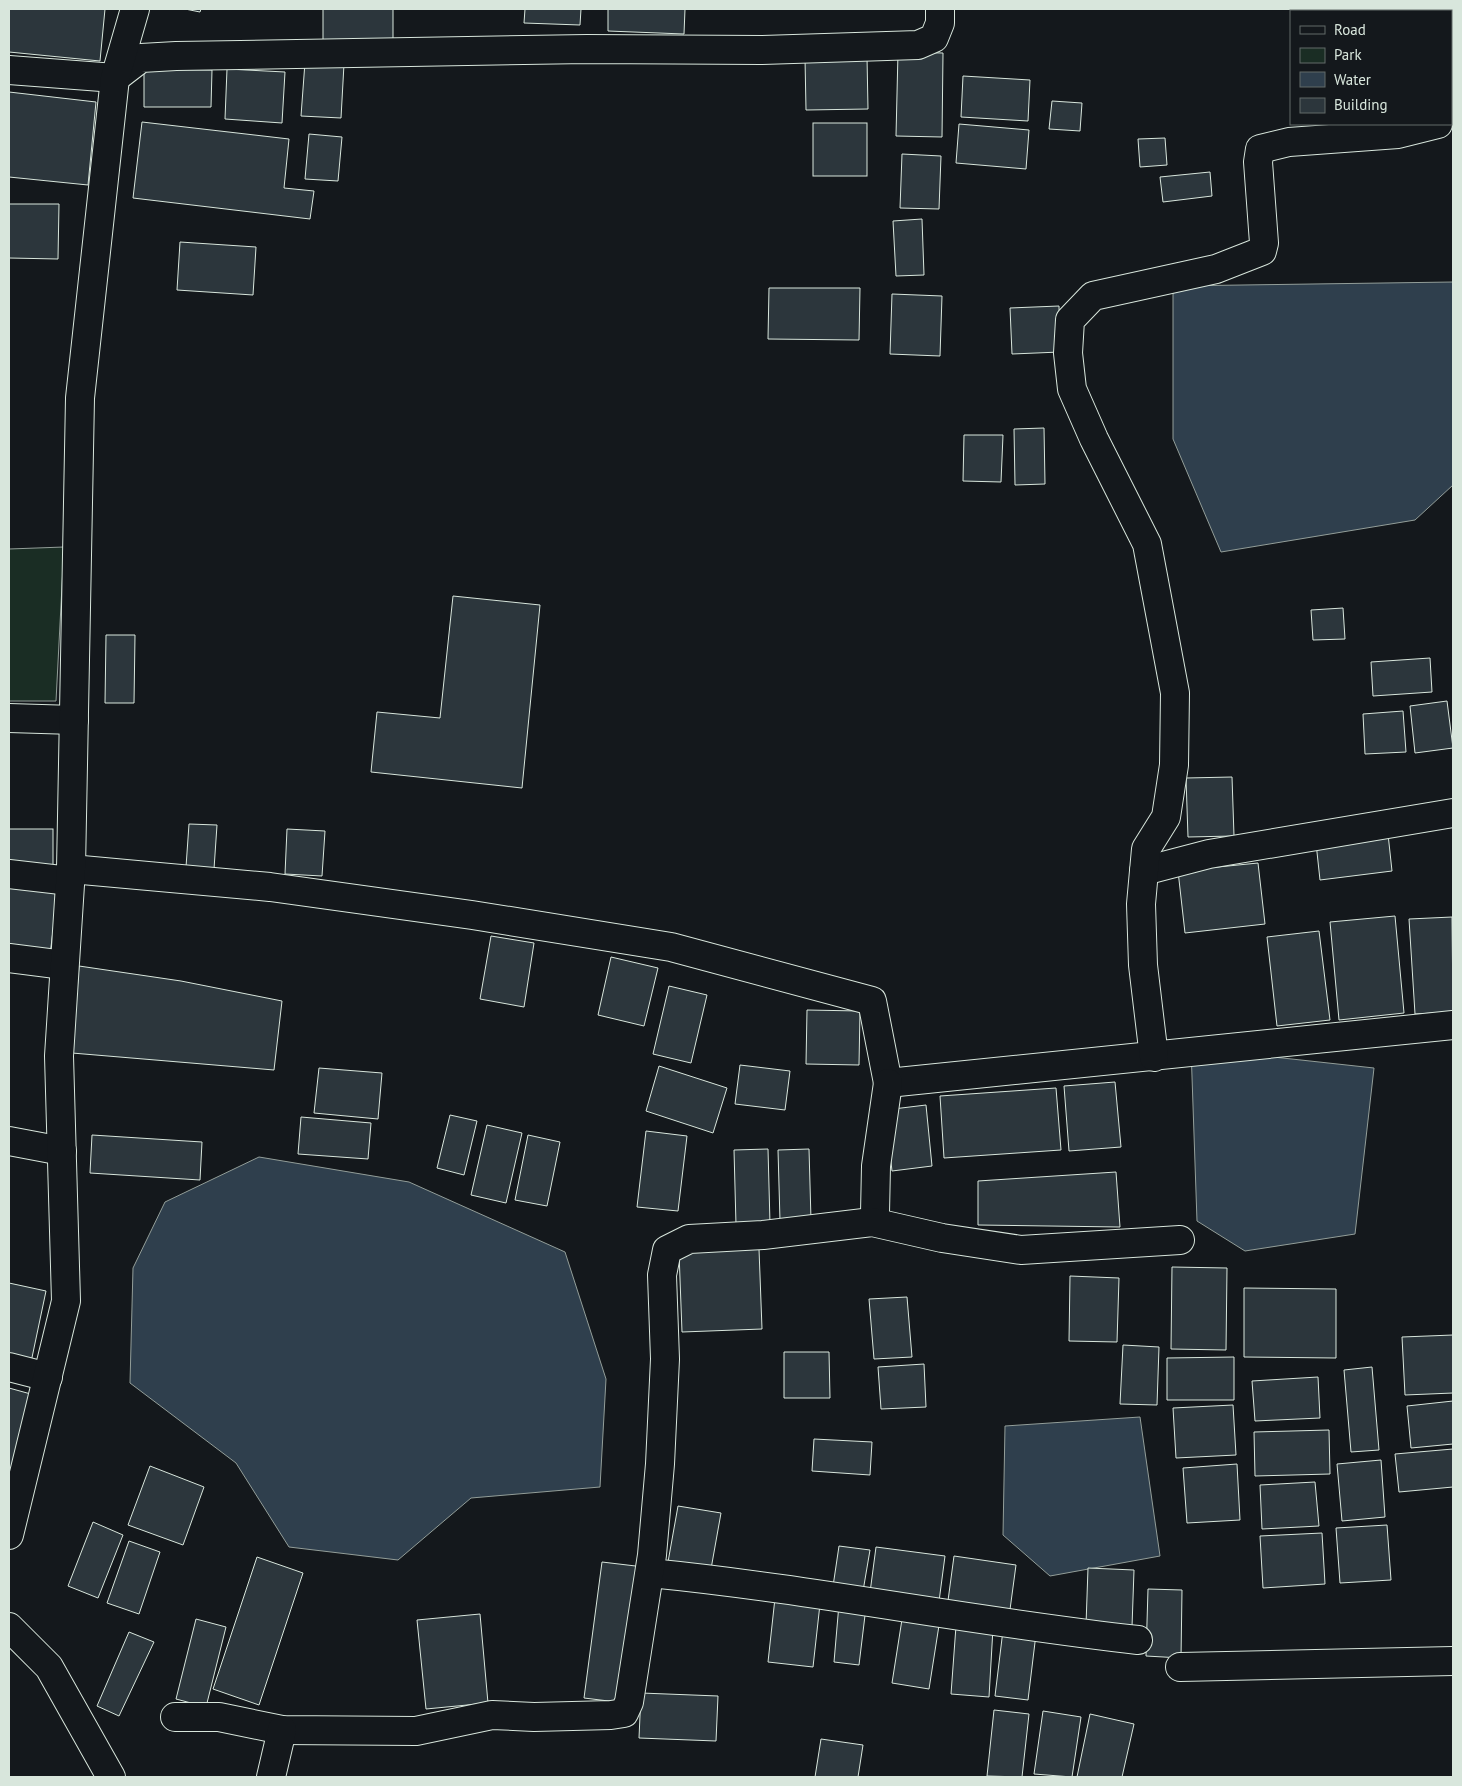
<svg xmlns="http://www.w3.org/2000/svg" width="1462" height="1786" font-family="'PT Sans',sans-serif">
	<rect width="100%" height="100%" fill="#14181c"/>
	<!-- green -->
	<path fill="#1a2d24" stroke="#939e99" d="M 64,547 L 56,701 L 9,701 L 9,549 Z"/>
	<!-- water -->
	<g fill="#2f3f4d" stroke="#939e99">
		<path d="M 1453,282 L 1453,485 L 1415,520 L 1221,552 L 1173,439 L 1173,286 Z"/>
		<path d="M 1191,1048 L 1374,1068 L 1355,1234 L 1245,1251 L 1197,1221 Z"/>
		<path d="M 259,1157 L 409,1182 L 565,1252 L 606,1379 L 600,1487 L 471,1498 L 398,1560 L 289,1547 L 236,1463 L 130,1383 L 133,1268 L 165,1202 Z"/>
		<path d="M 1140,1417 L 1160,1556 L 1050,1576 L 1003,1535 L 1005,1426 Z"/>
	</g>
	<!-- building -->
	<g fill="#2c363c" stroke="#d8e6dc">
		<path d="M 9,9 L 105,9 L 100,61 L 9,52 Z"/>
		<path d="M 185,9 L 201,9 L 200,12 Z"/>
		<path d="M 323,9 L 393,9 L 393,44 L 323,43 Z"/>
		<path d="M 525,9 L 581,9 L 580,25 L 524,23 Z"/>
		<path d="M 608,9 L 685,9 L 684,34 L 608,31 Z"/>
		<path d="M 1326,9 L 1375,9 L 1376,11 L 1301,11 Z"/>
		<path d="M 898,52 L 943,53 L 942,137 L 896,136 Z"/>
		<path d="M 867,57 L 868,109 L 806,110 L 805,58 Z"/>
		<path d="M 305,62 L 344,64 L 341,118 L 301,116 Z"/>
		<path d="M 144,69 L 212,70 L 211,107 L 144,107 Z"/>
		<path d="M 227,69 L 285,72 L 282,123 L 225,119 Z"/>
		<path d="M 963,76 L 1030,80 L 1028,121 L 961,117 Z"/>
		<path d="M 9,92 L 96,102 L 88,185 L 9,177 Z"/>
		<path d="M 1052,101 L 1082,103 L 1080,131 L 1049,129 Z"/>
		<path d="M 142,122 L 289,139 L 284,188 L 314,191 L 310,219 L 133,198 Z"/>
		<rect x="813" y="123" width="54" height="53"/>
		<path d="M 959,124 L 1029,130 L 1026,169 L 956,163 Z"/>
		<path d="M 309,134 L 342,137 L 338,181 L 305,179 Z"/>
		<path d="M 1165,138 L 1167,165 L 1140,167 L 1138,139 Z"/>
		<path d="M 902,154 L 941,156 L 939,209 L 900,208 Z"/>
		<path d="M 1210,172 L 1212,196 L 1163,202 L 1160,177 Z"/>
		<path d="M 9,204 L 59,204 L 58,259 L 9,258 Z"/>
		<path d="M 922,219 L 924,275 L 896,276 L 893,221 Z"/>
		<path d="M 180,242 L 256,247 L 253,295 L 177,290 Z"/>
		<path d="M 769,288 L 860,288 L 859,340 L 768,339 Z"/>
		<path d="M 892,294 L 942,296 L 940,356 L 890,354 Z"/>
		<path d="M 1059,306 L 1060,352 L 1012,354 L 1010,308 Z"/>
		<path d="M 1044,428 L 1045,484 L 1015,485 L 1014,429 Z"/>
		<path d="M 964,435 L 1003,435 L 1001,482 L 963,481 Z"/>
		<path d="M 453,596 L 540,605 L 522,788 L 371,772 L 377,712 L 440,718 Z"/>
		<path d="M 1343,608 L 1345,639 L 1313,640 L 1311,610 Z"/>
		<path d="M 106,635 L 135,635 L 134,703 L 105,703 Z"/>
		<path d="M 1430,658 L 1432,692 L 1373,696 L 1371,662 Z"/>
		<path d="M 1447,701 L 1453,748 L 1415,753 L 1410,706 Z"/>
		<path d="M 1403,711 L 1406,752 L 1365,754 L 1363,714 Z"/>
		<path d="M 1232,777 L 1234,836 L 1188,837 L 1186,778 Z"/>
		<path d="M 189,824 L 217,825 L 214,869 L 186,867 Z"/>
		<rect x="9" y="829" width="44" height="37"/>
		<path d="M 287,829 L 325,831 L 322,876 L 285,874 Z"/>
		<path d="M 1388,834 L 1392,871 L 1320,880 L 1316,843 Z"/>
		<path d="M 1258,863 L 1265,924 L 1185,933 L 1178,871 Z"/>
		<path d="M 9,884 L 58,890 L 50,955 L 9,950 Z"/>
		<path d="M 1395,916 L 1404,1013 L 1339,1020 L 1330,922 Z"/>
		<path d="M 1452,917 L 1453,1012 L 1415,1014 L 1409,919 Z"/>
		<path d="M 1319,931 L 1330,1020 L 1277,1026 L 1267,937 Z"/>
		<path d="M 491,936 L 534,943 L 524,1007 L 480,999 Z"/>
		<path d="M 611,957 L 658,968 L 644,1026 L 598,1015 Z"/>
		<path d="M 79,966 L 181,981 L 282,1001 L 274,1070 L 72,1053 Z"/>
		<path d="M 669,986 L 707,995 L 691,1063 L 653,1054 Z"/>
		<path d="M 807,1010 L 860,1011 L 859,1065 L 806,1064 Z"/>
		<path d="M 740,1065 L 790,1071 L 785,1110 L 735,1104 Z"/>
		<path d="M 659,1066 L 727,1088 L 713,1133 L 646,1111 Z"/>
		<path d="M 319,1068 L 382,1073 L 378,1119 L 314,1113 Z"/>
		<path d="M 1115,1082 L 1121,1147 L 1069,1151 L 1064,1086 Z"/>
		<path d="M 1056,1088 L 1061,1150 L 944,1158 L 940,1096 Z"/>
		<path d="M 926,1105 L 932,1166 L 892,1171 L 885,1110 Z"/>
		<path d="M 450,1115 L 477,1121 L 464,1175 L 437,1168 Z"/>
		<path d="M 301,1117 L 371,1123 L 368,1159 L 298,1154 Z"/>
		<path d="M 487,1125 L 522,1133 L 506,1203 L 471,1195 Z"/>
		<path d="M 646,1131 L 687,1136 L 678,1211 L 637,1207 Z"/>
		<path d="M 92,1135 L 202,1142 L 200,1180 L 90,1173 Z"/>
		<path d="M 528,1135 L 560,1142 L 547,1206 L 515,1200 Z"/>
		<path d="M 768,1149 L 770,1224 L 736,1225 L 734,1150 Z"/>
		<path d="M 809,1149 L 811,1220 L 780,1221 L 778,1150 Z"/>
		<path d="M 1116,1172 L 1120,1227 L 978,1225 L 978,1181 Z"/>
		<path d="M 759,1249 L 762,1329 L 682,1332 L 679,1252 Z"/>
		<path d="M 1172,1267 L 1227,1268 L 1226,1350 L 1171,1349 Z"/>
		<path d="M 1070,1276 L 1119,1278 L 1117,1342 L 1069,1341 Z"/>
		<path d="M 9,1283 L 46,1291 L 30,1367 L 9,1363 Z"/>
		<path d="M 1244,1288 L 1336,1289 L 1336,1358 L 1244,1357 Z"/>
		<path d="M 907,1297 L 912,1357 L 874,1359 L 869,1299 Z"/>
		<path d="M 1453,1335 L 1453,1393 L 1405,1395 L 1402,1337 Z"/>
		<path d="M 1123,1345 L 1159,1347 L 1157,1405 L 1120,1404 Z"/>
		<path d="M 784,1352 L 829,1352 L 830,1398 L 784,1398 Z"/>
		<path d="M 1234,1357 L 1234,1400 L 1167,1400 L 1167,1358 Z"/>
		<path d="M 924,1364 L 926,1407 L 881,1409 L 878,1367 Z"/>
		<path d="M 1372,1367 L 1379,1450 L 1351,1452 L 1344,1370 Z"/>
		<path d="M 1318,1377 L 1320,1418 L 1255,1421 L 1252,1381 Z"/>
		<path d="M 9,1388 L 38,1396 L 9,1484 Z"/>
		<path d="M 1453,1401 L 1453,1444 L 1411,1448 L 1407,1406 Z"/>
		<path d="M 1233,1405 L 1236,1455 L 1176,1458 L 1173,1408 Z"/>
		<path d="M 1329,1430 L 1330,1474 L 1255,1476 L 1254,1432 Z"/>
		<path d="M 814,1439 L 872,1442 L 870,1475 L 812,1471 Z"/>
		<path d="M 1453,1449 L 1453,1487 L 1399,1492 L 1395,1454 Z"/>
		<path d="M 1381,1460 L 1385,1517 L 1342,1521 L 1337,1464 Z"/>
		<path d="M 1237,1464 L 1240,1520 L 1187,1523 L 1183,1468 Z"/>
		<path d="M 150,1466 L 204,1487 L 183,1545 L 128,1525 Z"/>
		<path d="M 1315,1482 L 1319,1526 L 1262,1529 L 1260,1485 Z"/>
		<path d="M 678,1506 L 721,1513 L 711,1569 L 668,1562 Z"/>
		<path d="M 93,1522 L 123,1535 L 98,1598 L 68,1586 Z"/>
		<path d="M 1387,1525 L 1391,1580 L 1340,1583 L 1336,1528 Z"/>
		<path d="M 1322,1533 L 1325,1584 L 1263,1588 L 1260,1536 Z"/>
		<path d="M 129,1541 L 160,1552 L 139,1614 L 107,1603 Z"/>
		<path d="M 839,1546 L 870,1550 L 862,1597 L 832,1593 Z"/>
		<path d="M 876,1547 L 945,1556 L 938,1609 L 869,1600 Z"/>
		<path d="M 954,1556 L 1016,1565 L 1009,1617 L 947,1608 Z"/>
		<path d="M 257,1557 L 303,1573 L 259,1705 L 213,1689 Z"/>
		<path d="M 602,1562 L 644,1567 L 625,1703 L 584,1698 Z"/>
		<path d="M 1088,1568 L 1134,1570 L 1132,1627 L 1086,1625 Z"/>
		<path d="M 1148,1589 L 1182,1590 L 1181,1658 L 1146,1656 Z"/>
		<path d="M 775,1598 L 820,1604 L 813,1667 L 768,1662 Z"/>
		<path d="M 839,1604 L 866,1607 L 859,1665 L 834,1662 Z"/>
		<path d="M 903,1613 L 940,1619 L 929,1689 L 892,1683 Z"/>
		<path d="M 480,1614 L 488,1703 L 426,1709 L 417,1620 Z"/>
		<path d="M 196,1619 L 226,1627 L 206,1707 L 176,1699 Z"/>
		<path d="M 956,1626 L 993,1628 L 989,1697 L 951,1694 Z"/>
		<path d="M 1003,1630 L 1036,1634 L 1028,1700 L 995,1696 Z"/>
		<path d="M 129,1632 L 154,1642 L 119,1716 L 97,1706 Z"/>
		<path d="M 641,1693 L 718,1696 L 716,1741 L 639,1738 Z"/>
		<path d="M 994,1710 L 1029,1714 L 1022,1777 L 987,1776 Z"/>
		<path d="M 1043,1711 L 1081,1717 L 1072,1777 L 1034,1774 Z"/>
		<path d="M 1090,1714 L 1134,1724 L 1122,1777 L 1077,1777 Z"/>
		<path d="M 821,1739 L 863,1745 L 858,1777 L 815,1777 Z"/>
	</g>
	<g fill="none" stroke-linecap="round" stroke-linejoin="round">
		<defs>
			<g id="minor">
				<path d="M 1437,9 L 1438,11"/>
				<path d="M 9,70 L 115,78 L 141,58 L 176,56 L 587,49 L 762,50 L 918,45 L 934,38 L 940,23 L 940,9"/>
				<path d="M 9,718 L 74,720"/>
				<path d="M 71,869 L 270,887 L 472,915 L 671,947 L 872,1001 L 888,1083 L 1453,1025"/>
				<path d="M 1144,871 L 1209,854 L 1453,813"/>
				<path d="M 9,874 L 70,881"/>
				<path d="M 9,958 L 64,965"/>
				<path d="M 1154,1057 L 1143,965 L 1141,904 L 1146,849 L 1166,817 L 1174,765 L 1175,693 L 1147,544 L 1094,439 L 1072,389 L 1068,353 L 1070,320 L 1093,296 L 1216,269 L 1262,251 L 1264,243 L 1258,162 L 1260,149 L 1289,142 L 1398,134 L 1438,124"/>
				<path d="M 9,1141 L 62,1151"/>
				<path d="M 872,1222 L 875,1213 L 876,1166 L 888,1083"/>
				<path d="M 9,1367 L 48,1377"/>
				<path d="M 9,1535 L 66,1301 L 59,1056 L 71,869 L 80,398 L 115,78 L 135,9"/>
				<path d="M 650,1573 C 813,1589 974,1622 1138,1640"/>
				<path d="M 9,1627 L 49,1667 L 111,1777"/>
				<path d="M 1180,1667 L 1453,1661"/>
				<path d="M 175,1717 L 219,1717 L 282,1730 L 416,1731 L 492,1715 L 534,1717 L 611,1715 L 624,1713 L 629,1702 L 652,1555 L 660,1464 L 665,1359 L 662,1275 L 667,1250 L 689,1239 L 763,1235 L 872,1222 L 942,1238 L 1021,1250 L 1180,1240"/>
				<path d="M 271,1777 L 282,1730"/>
			</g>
		</defs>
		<!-- minor casing -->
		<use href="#minor" stroke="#d8e6dc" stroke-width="30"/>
		<!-- minor -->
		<use href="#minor" stroke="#14181c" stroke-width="28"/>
	</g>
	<!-- border -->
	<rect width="1462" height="1786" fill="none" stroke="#d8e6dc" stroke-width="20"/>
	<!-- legend -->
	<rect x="1290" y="10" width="162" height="115" fill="#14181c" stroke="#626a69"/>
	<rect x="1300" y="26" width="25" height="8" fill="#14181c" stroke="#626a69"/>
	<text x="1334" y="35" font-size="15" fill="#d8e6dc">Road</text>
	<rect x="1300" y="48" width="25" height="15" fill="#1a2d24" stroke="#626a69"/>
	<text x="1334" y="60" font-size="15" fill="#d8e6dc">Park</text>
	<rect x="1300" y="72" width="25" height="15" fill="#2f3f4d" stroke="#626a69"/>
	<text x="1334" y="85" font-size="15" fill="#d8e6dc">Water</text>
	<rect x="1300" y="98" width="25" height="15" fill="#2c363c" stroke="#626a69"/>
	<text x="1334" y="110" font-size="15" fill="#d8e6dc">Building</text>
</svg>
